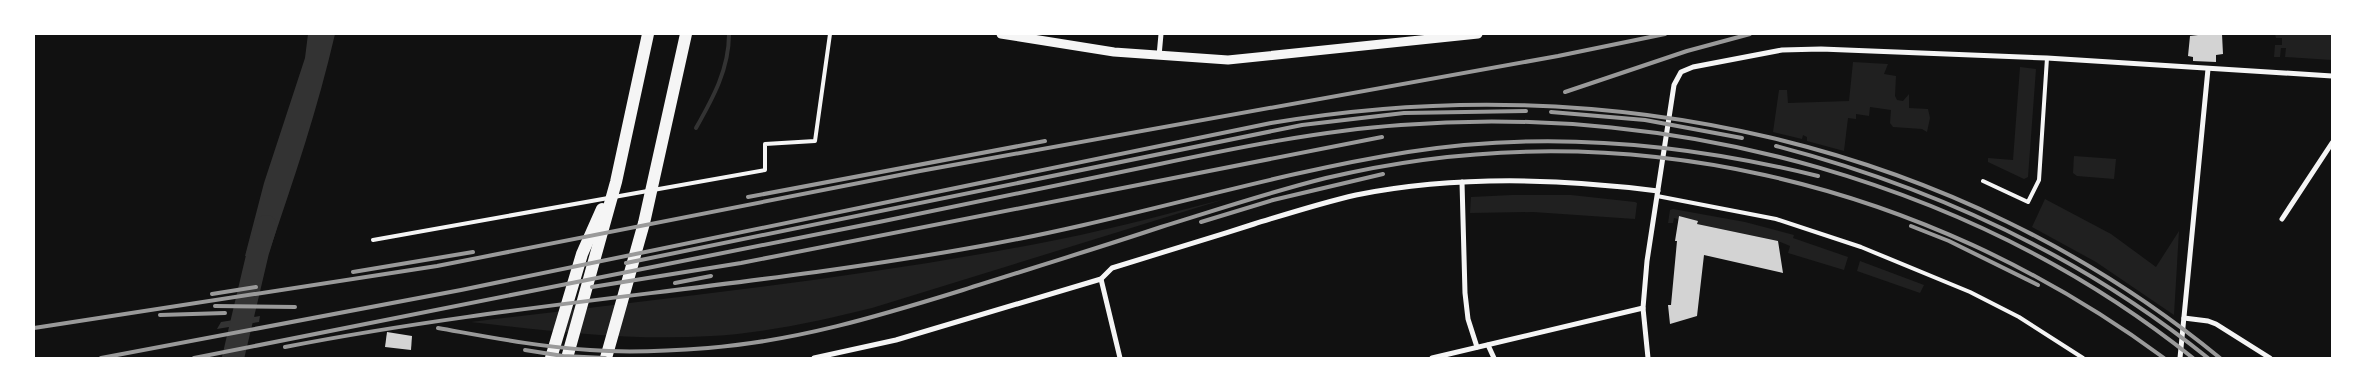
<svg xmlns="http://www.w3.org/2000/svg" width="2366" height="392" font-family="Figtree,sans-serif">
	<rect width="100%" height="100%" fill="#111"/>
	<!-- green -->
	<g fill="#202020">
		<path d="M 2275,34 L 2332,34 L 2332,60 L 2285,57 L 2286,48 L 2281,48 L 2280,57 L 2274,57 L 2275,45 L 2282,45 L 2282,38 L 2276,38 Z"/>
		<path d="M 1853,62 L 1888,64 L 1884,74 L 1896,76 L 1895,96 L 1897,100 L 1903,101 L 1909,94 L 1909,108 L 1928,109 L 1930,118 L 1927,132 L 1922,129 L 1893,127 L 1890,123 L 1891,110 L 1870,107 L 1869,116 L 1856,114 L 1856,119 L 1848,118 L 1844,151 L 1807,141 L 1807,137 L 1803,135 L 1802,139 L 1773,132 L 1779,90 L 1787,90 L 1788,103 L 1849,101 Z"/>
		<path d="M 2020,67 L 2036,69 L 2028,177 L 2024,179 L 1988,162 L 1988,158 L 2013,160 Z"/>
		<path d="M 2074,156 L 2116,159 L 2114,179 L 2077,176 L 2073,173 Z"/>
		<path d="M 1512,195 L 1571,195 L 1635,202 L 1637,203 L 1635,219 L 1533,212 L 1470,213 L 1471,197 Z"/>
		<path d="M 1225,199 L 872,308 C 819,321 765,333 711,336 C 630,341 551,331 471,322 C 668,298 866,278 1061,239 C 1116,228 1170,213 1225,199 Z"/>
		<path d="M 2045,199 L 2111,234 L 2156,267 L 2179,231 L 2174,315 L 2096,262 L 2032,227 Z"/>
		<path d="M 1673,209 L 1745,222 L 1794,235 L 1793,238 L 1848,257 L 1844,270 L 1788,253 L 1790,246 L 1778,241 L 1697,224 L 1698,221 L 1679,216 L 1678,219 L 1674,218 L 1673,223 L 1668,223 L 1670,210 Z"/>
		<path d="M 1860,261 L 1924,285 L 1920,293 L 1857,271 Z"/>
	</g>
	<!-- water -->
	<g fill="#333">
		<path d="M 308,34 L 335,34 C 318,108 294,179 269,252 L 245,256 L 264,183 L 305,58 Z"/>
		<path d="M 260,316 L 259,322 L 217,329 L 221,322 Z"/>
	</g>
	<g fill="none" stroke-linecap="round" stroke-linejoin="round">
		<!-- stream -->
		<path stroke="#333" stroke-width="4" d="M 696,128 C 713,98 729,69 729,34"/>
		<!-- river -->
		<path stroke="#333" stroke-width="22" d="M 233,358 L 258,252 L 266,226"/>
	</g>
	<!-- building -->
	<g fill="#d3d3d3">
		<path d="M 2206,34 L 2222,34 L 2223,54 L 2216,55 L 2216,62 L 2193,61 L 2193,57 L 2188,56 L 2190,36 Z"/>
		<path d="M 1679,216 L 1698,221 L 1697,224 L 1778,241 L 1783,273 L 1704,255 L 1697,316 L 1670,324 L 1668,305 L 1671,305 L 1677,241 L 1675,241 Z"/>
		<path d="M 387,332 L 412,336 L 411,350 L 385,347 Z"/>
	</g>
	<g fill="none" stroke-linecap="round" stroke-linejoin="round">
		<!-- service -->
		<g stroke="#f5f5f5" stroke-width="4">
			<path d="M 1983,181 L 2028,202 L 2039,180 L 2047,58"/>
			<path d="M 1657,196 L 1776,219 L 1861,247 L 1970,292 L 2019,317 L 2083,358"/>
			<path d="M 373,240 L 765,170 L 765,144 L 815,141 L 830,34"/>
		</g>
		<!-- minor -->
		<g stroke="#f5f5f5" stroke-width="5">
			<path d="M 1159,56 L 1161,34"/>
			<path d="M 1462,182 L 1465,293 L 1468,319 L 1477,347"/>
			<path d="M 2282,219 L 2332,143"/>
			<path d="M 1101,279 L 1120,358"/>
			<path d="M 2184,318 L 2208,321 L 2216,324 L 2270,358"/>
			<path d="M 1488,345 L 1494,358"/>
			<path d="M 814,358 L 896,340 L 1101,279 L 1112,268 C 1160,253 1207,239 1254,224 C 1287,214 1321,203 1356,195 C 1456,175 1558,178 1658,191"/>
			<path d="M 1432,358 L 1643,308"/>
			<path d="M 1648,358 L 1643,308 L 1647,261 L 1674,85 L 1681,72 L 1693,67 L 1782,50 L 1821,49 L 2047,58 L 2332,76"/>
			<path d="M 2180,358 L 2208,69"/>
		</g>
		<!-- tertiary -->
		<path stroke="#f5f5f5" stroke-width="9" d="M 1001,34 L 1114,52 L 1228,60 L 1478,34"/>
		<!-- motorway -->
		<g stroke="#f5f5f5" stroke-width="12">
			<path d="M 551,358 L 582,254 L 602,209"/>
			<path d="M 567,358 L 616,182 L 648,34"/>
			<path d="M 606,358 L 644,223 L 686,34"/>
		</g>
		<!-- rail -->
		<g stroke="#9a9a9a" stroke-width="4">
			<path d="M 1565,92 L 1687,51 L 1750,34"/>
			<path d="M 1551,112 L 1645,120 L 1742,138"/>
			<path d="M 1776,146 C 1933,187 2081,256 2208,358"/>
			<path d="M 748,197 L 1045,141"/>
			<path d="M 1201,222 L 1273,200 L 1383,174"/>
			<path d="M 1911,226 L 1949,241 L 2038,285"/>
			<path d="M 626,263 L 1302,125 L 1404,113 L 1526,111"/>
			<path d="M 353,272 L 473,252"/>
			<path d="M 675,283 L 711,276"/>
			<path d="M 592,287 L 741,263 L 1382,137"/>
			<path d="M 212,294 L 256,287"/>
			<path d="M 215,306 L 295,307"/>
			<path d="M 160,315 L 225,313"/>
			<path d="M 34,328 L 437,266 L 920,171 L 1558,56 L 1665,34"/>
			<path d="M 438,328 C 489,337 539,347 590,350 C 629,353 669,351 708,348 C 796,341 879,316 963,290 C 1029,269 1095,249 1161,227 C 1216,210 1270,192 1326,178 C 1620,108 1922,180 2164,358"/>
			<path d="M 285,347 C 515,302 750,288 981,246 C 1124,221 1264,175 1408,152 C 1546,130 1684,143 1818,176"/>
			<path d="M 525,350 L 563,356 L 605,358"/>
			<path d="M 101,358 L 461,290 L 1271,123 C 1605,66 1955,141 2220,358"/>
			<path d="M 194,358 C 422,312 651,268 879,222 C 971,203 1063,184 1155,165 C 1236,148 1318,131 1401,125 C 1679,103 1974,183 2193,358"/>
		</g>
	</g>
	<!-- border -->
	<rect width="2366" height="392" fill="none" stroke="#ffffff" stroke-width="70"/>
</svg>
